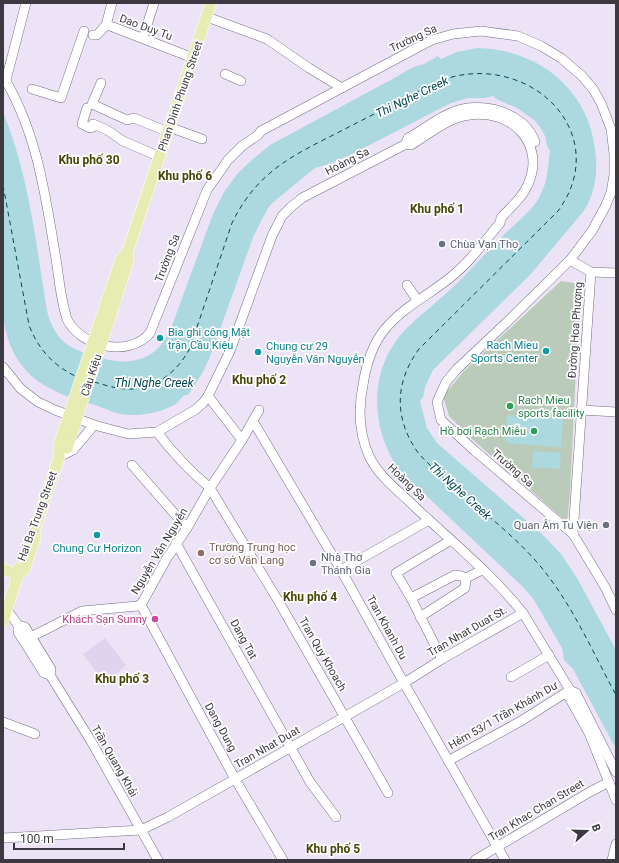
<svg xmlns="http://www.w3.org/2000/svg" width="619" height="863" font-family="Roboto,sans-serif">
	<rect width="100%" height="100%" fill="#ece3f7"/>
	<!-- built -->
	<path fill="#dfd4ed" d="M 105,638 L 126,665 L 105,684 L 83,654 Z"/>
	<!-- green -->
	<path fill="#bbcbba" d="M 561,281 L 580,284 L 570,494 L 567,522 L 472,439 L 449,416 L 443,396 L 464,371 Z"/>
	<!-- water -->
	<g fill="#acd9e0">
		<path d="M 477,48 C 541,49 593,93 596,159 C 597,179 594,195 583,212 L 530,275 L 433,370 L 425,387 L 423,397 L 420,401 L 427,428 L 437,443 L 544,536 L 561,554 L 577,578 L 616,650 L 616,749 L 573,669 L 564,660 L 562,648 L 534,600 L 524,588 L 400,471 C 369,428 368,368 406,329 C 421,314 437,302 452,288 C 465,276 477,262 490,249 C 503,235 518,222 531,209 C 548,189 547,173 550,150 L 547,146 L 545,136 L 540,127 L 534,120 L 517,108 L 498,100 L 493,96 L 485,98 L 468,98 L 451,103 L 356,152 L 330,164 L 315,168 L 271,204 L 267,210 L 254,235 L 210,357 L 203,372 L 188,395 L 185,395 C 182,397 180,399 179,401 C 169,411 143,416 130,415 C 119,415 108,410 98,406 C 71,398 42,390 23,367 C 11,353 6,335 3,317 L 3,112 C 29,175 36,244 47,311 C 50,323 55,333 63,341 C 72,349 82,352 93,356 C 114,362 136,366 155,351 C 164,344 168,333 173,323 L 213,214 L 224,192 L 238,173 L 253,159 L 270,145 L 396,77 L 411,68 L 424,64 L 438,56 L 441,59 L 457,52 Z"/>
		<path d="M 507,415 L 563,419 L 561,447 L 505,443 Z"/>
		<path d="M 533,451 L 561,453 L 560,469 L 532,467 Z"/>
	</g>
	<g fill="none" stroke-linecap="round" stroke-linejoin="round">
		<!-- ferry -->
		<g stroke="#034851" stroke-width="1" stroke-dasharray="5 4" stroke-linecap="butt">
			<path d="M 3,185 L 29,325 C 38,349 53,365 75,376"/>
			<path d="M 94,382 C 102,384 110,387 118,388 C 149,394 176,375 190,348 L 232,223 C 258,170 294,155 343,130 C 370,116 398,102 425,88 C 445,77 466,72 489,74 C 559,81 603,150 558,211 L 419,349 C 394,383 394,420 419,454 C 455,492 500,521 535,560 C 570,599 591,649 616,695"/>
		</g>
		<defs>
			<g id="minor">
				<path d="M 207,17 L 267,39 L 309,68 L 342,88"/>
				<path d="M 106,25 L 112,3"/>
				<path d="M 93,35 L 97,35 L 106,25 L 113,27 L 193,58"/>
				<path d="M 143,38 L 154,3"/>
				<path d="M 225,74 L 241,81"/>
				<path d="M 3,76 C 36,130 45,192 55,253 C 59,275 60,298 67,319 C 80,347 129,358 150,333 L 207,190 L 228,160 L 242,146 L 258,135 L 261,131 L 424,44 L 432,40 L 453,34 L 481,31 L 518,36 L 541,46 L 561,58 L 582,76 L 593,89 L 601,103 L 611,129 L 614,154 L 614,175 L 611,193 L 605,207 L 592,231 L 570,260 L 506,323 L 457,369 L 446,382 L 437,402 L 441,420 L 475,451 L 573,534 L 605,587 L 616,610"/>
				<path d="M 6,80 L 26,3"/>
				<path d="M 101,83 L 92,104 L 127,120 L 134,118 L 168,132"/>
				<path d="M 32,89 L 61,98 L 84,31"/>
				<path d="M 87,108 L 82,124 L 90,128 L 93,127 L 93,124 L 107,130 L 123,141 L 160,157"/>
				<path d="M 169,127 L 202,139"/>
				<path d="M 406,144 L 408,138 C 423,130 437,118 453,112 C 481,100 525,112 535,142"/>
				<path d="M 570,260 L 591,272 L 616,273"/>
				<path d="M 407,285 L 417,300"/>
				<path d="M 3,367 L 21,389 L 38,402 L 55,410 L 94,425 L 128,434 L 157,432 L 195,410 L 203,403 L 208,396 L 230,351 L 272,236 L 282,216 L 291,207 L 302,198 L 406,144 L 411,145 C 429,134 449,117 470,115 C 510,109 545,142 529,182 C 524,196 511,207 501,218 L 500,223 C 485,241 470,262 451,277 C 429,295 403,307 385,329 C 372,345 366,365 363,385 C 358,409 359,433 369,456 C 379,477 399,491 415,507 C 451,541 492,574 523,613 L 570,690 L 576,693 L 616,772"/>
				<path d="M 208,396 L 242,440"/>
				<path d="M 581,410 L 616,412"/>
				<path d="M 253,421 L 341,570 L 404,683 L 505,860"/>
				<path d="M 157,432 C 172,452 191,472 210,488 L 279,602 L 388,793"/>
				<path d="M 59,457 L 73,450 L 94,425"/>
				<path d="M 132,465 L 187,528"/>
				<path d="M 573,534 L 591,272"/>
				<path d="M 176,543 L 310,782 L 336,817"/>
				<path d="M 341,570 L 429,520"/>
				<path d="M 411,598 L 455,575 L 461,576 L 466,578 L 482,570"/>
				<path d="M 141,605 L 235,779 L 283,860"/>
				<path d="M 7,610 L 18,625 L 18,632 L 44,673 L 50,675"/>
				<path d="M 420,617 L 465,588 L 466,578"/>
				<path d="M 18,625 L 25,627 L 51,669 L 50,675 L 91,741 L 158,860"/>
				<path d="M 31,637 L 82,611 L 138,606 L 142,603 L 167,558 L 187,528 L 210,488 L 242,440 L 259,410"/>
				<path d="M 442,659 L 411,598 L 396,573 L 451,540"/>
				<path d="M 511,677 L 549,655"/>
				<path d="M 570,690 L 569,697 L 589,733 L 616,800"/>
				<path d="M 3,722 L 35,734"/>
				<path d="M 448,761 L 521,721 L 570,690"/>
				<path d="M 3,838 L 141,830 L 168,817 L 404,683 L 442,659 L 523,613"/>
				<path d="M 475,860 L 588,793 L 609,782"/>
				<path d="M 612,860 L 616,844"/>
			</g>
			<g id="major">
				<path d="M 107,300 L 121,259 L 127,253"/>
				<path d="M 115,302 L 128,261 L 127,253 L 211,3"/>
				<path d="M 3,569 L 18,575"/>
				<path d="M 18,575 L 25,568 L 35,538 L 35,528 L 59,458 L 59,445"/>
				<path d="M 3,621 L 18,575 L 19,568"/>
			</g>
		</defs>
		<!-- minor casing -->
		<use href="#minor" stroke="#766e7f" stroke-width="10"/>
		<!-- major casing -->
		<use href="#major" stroke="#fff" stroke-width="12"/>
		<!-- minor -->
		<use href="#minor" stroke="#fff" stroke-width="9"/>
		<!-- major -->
		<use href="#major" stroke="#e6ecb2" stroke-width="11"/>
		<defs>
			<g id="major-bridge">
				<path d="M 59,445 L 107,300"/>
				<path d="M 67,448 L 115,302"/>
			</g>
		</defs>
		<!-- major-bridge casing -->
		<use href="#major-bridge" stroke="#fff" stroke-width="12" stroke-linecap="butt"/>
		<!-- major-bridge -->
		<use href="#major-bridge" stroke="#e6ecb2" stroke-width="11"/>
	</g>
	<!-- markers -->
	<g fill="#6b7280" stroke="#fff" stroke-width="1.5">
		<circle cx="442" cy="244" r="4"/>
		<circle cx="606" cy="525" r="4"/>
		<circle cx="313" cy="563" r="4"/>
	</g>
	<g fill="#0f9aa8" stroke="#fff" stroke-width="1.5">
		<circle cx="160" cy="338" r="4"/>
		<circle cx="546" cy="351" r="4"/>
		<circle cx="258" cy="352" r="4"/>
		<circle cx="97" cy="535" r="4"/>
	</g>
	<g fill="#2e9e5b" stroke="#fff" stroke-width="1.5">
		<circle cx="510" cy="406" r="4"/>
		<circle cx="534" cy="431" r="4"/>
	</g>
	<circle fill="#8d6e63" stroke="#fff" stroke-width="1.5" cx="201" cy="553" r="4"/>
	<circle fill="#d1479c" stroke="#fff" stroke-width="1.5" cx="155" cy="619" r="4"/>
	<g text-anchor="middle" stroke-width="3.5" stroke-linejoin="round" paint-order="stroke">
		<!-- street labels -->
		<g font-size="11" fill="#3c3940" stroke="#fff">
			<text transform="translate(146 27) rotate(20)" y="4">Dao Duy Tu</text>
			<text transform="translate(413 38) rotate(-25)" y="4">Trường Sa</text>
			<text transform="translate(180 96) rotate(-71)" y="4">Phan Dinh Phung Street</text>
			<text transform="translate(347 161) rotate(-27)" y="4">Hoàng Sa</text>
			<text transform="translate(167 258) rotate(-69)" y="4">Trường Sa</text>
			<text transform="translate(575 330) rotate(-86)" y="4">Đường Hoa Phượng</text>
			<text transform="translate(91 375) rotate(-72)" y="4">Cầu Kiệu</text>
			<text transform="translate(513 468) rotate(41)" y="4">Trường Sa</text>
			<text transform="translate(407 482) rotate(44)" y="4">Hoàng Sa</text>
			<text transform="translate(37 516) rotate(-70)" y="4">Hai Ba Trung Street</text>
			<text transform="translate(159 551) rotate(-59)" y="4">Nguyễn Văn Nguyễn</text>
			<text transform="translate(387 627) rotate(61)" y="4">Tran Khanh Du</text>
			<text transform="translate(467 631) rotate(-30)" y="4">Tran Nhat Duat St.</text>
			<text transform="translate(244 639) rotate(61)" y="4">Dang Tat</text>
			<text transform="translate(323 654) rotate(60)" y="4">Tran Quy Khoach</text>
			<text transform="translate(503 715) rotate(-30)" y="4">Hẻm 53/1 Trần Khánh Dư</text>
			<text transform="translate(221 727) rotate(61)" y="4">Dang Dung</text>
			<text transform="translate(267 747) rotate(-30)" y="4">Tran Nhat Duat</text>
			<text transform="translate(115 761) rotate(60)" y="4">Trần Quang Khải</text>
			<text transform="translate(536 810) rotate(-31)" y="4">Tran Khac Chan Street</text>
		</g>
		<!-- worship labels -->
		<g font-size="11" fill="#5b616d" stroke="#fff" text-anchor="start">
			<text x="450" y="248">Chùa Vạn Thọ</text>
			<text x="598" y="529" text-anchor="end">Quan Âm Tu Viện</text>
			<text x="321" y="561">Nhà Thờ<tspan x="321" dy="13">Thánh Gia</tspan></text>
		</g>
		<!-- culture labels -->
		<g font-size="11" fill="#0d838f" stroke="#fff" text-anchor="start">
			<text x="168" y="336">Bia ghi công Mặt<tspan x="168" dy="13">trận Cầu Kiệu</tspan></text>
			<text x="538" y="349" text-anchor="end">Rach Mieu<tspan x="538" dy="13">Sports Center</tspan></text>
			<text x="266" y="350">Chung cư 29<tspan x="266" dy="13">Nguyễn Văn Nguyễn</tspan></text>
			<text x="97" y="552" text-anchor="middle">Chung Cư Horizon</text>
		</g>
		<!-- leisure labels -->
		<g font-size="11" fill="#27864d" stroke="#fff" text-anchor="start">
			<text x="518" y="404">Rach Mieu<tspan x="518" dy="13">sports facility</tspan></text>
			<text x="526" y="435" text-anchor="end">Hồ bơi Rạch Miễu</text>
		</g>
		<!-- education labels -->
		<g font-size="11" fill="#785e54" stroke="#fff" text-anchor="start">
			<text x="209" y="551">Trường Trung học<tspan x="209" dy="13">cơ sở Văn Lang</tspan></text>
		</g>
		<!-- hotel labels -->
		<g font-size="11" fill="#b23c85" stroke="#fff" text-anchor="end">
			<text x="147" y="623">Khách Sạn Sunny</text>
		</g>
		<!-- water labels -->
		<g font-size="12" font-style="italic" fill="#034851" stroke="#fff">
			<text transform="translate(412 97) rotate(-26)" y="4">Thi Nghe Creek</text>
			<text x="154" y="387">Thi Nghe Creek</text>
			<text transform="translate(460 491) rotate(42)" y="4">Thi Nghe Creek</text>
		</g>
		<!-- neighbourhood labels -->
		<g font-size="12" font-weight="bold" fill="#464504" stroke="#fff">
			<text x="89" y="164">Khu phố 30</text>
			<text x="185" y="180">Khu phố 6</text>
			<text x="437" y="213">Khu phố 1</text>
			<text x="259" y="384">Khu phố 2</text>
			<text x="310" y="601">Khu phố 4</text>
			<text x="122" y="683">Khu phố 3</text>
			<text x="333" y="853">Khu phố 5</text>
		</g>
	</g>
	<!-- border -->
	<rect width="619" height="863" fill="none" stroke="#3c3940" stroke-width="8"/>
	<!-- north arrow -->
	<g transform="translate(587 831) rotate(70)" stroke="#ffffff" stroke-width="3" paint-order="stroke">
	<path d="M0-3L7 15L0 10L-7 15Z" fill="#3c3940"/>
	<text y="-6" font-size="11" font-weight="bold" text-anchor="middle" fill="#3c3940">B</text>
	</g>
	<!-- scale -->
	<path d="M14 843v6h110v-6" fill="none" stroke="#3c3940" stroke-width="2"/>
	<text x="20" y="843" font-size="12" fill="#3c3940" stroke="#ffffff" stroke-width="3" paint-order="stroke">100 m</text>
</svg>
